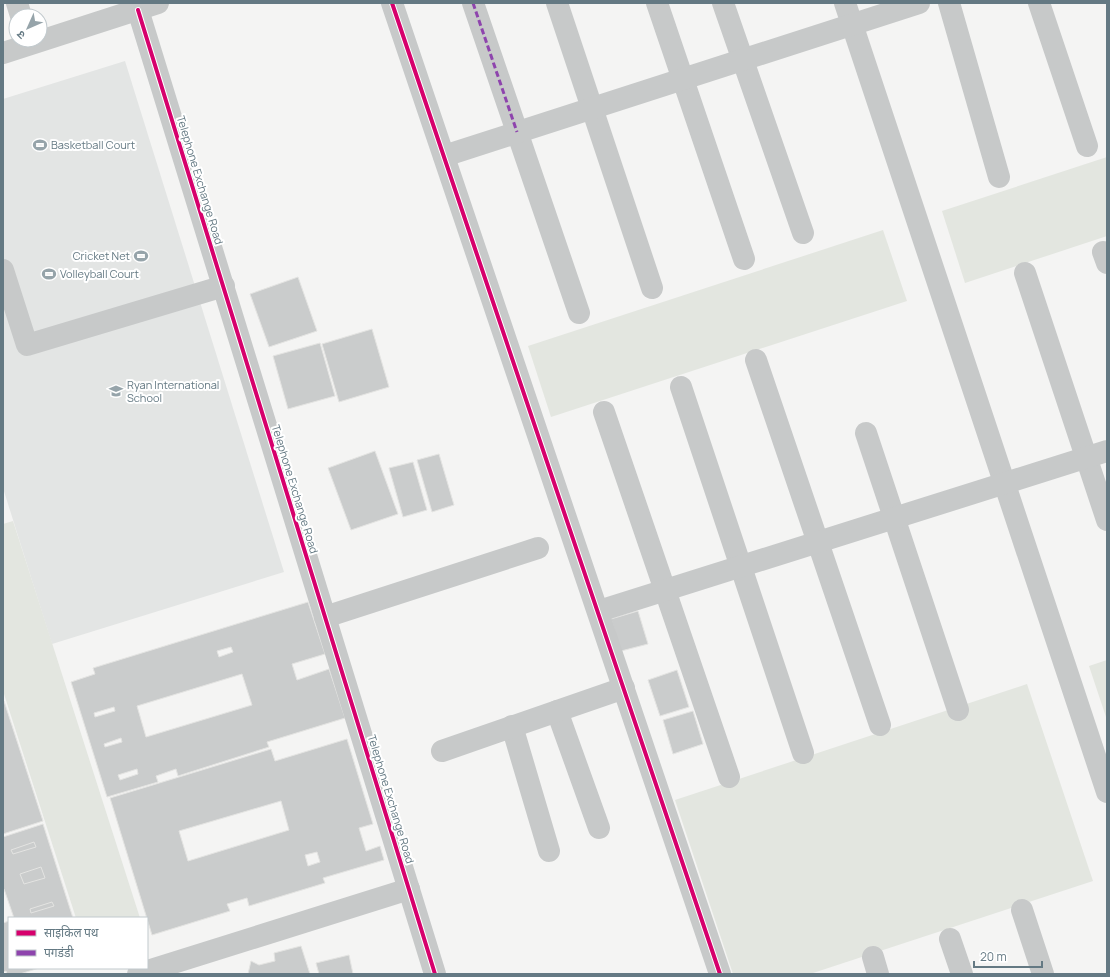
<svg xmlns="http://www.w3.org/2000/svg" width="1110" height="977" font-family="Manrope,'Noto Sans Devanagari',sans-serif">
	<rect width="100%" height="100%" fill="#f4f4f3"/>
	<!-- built -->
	<path fill="#e3e5e4" d="M 125,61 L 284,572 L 52,644 L 3,488 L 3,99 Z"/>
	<!-- green -->
	<g fill="#e3e6e0">
		<path d="M 1107,157 L 1107,236 L 965,283 L 942,211 Z"/>
		<path d="M 883,230 L 907,301 L 551,417 L 528,346 Z"/>
		<path d="M 13,521 L 140,918 L 76,918 L 4,694 L 3,694 L 3,524 Z"/>
		<path d="M 1107,660 L 1107,720 L 1089,666 Z"/>
		<path d="M 1027,684 L 1093,881 L 810,974 L 733,974 L 675,800 Z"/>
	</g>
	<!-- building -->
	<g fill="#cacccc" stroke="#e4e4e2" fill-rule="evenodd">
		<path d="M 298,277 L 317,331 L 269,347 L 250,294 Z"/>
		<path d="M 372,329 L 389,387 L 339,402 L 322,344 Z"/>
		<path d="M 320,343 L 335,396 L 288,409 L 273,356 Z"/>
		<path d="M 375,451 L 398,514 L 351,530 L 328,468 Z"/>
		<path d="M 439,454 L 454,505 L 432,512 L 417,460 Z"/>
		<path d="M 413,462 L 427,510 L 403,517 L 389,468 Z"/>
		<path d="M 308,602 L 325,654 L 292,664 L 297,680 L 329,669 L 345,718 L 267,742 L 269,747 L 178,776 L 176,769 L 156,776 L 158,782 L 107,797 L 71,682 L 95,674 L 93,668 ZM 231,647 L 233,652 L 219,657 L 217,651 ZM 242,674 L 252,705 L 146,737 L 137,706 ZM 114,707 L 115,711 L 95,717 L 94,713 ZM 121,738 L 122,742 L 105,747 L 104,744 ZM 137,769 L 138,774 L 120,780 L 118,775 Z"/>
		<path d="M 638,611 L 648,644 L 621,651 L 611,619 Z"/>
		<path d="M 677,670 L 689,707 L 660,716 L 648,680 Z"/>
		<path d="M 3,701 L 4,701 L 43,821 L 3,834 Z"/>
		<path d="M 693,711 L 703,744 L 673,754 L 663,720 Z"/>
		<path d="M 347,739 L 373,824 L 359,828 L 366,851 L 380,846 L 384,860 L 323,878 L 325,883 L 249,906 L 247,898 L 227,904 L 230,911 L 152,935 L 110,798 L 271,749 L 275,761 ZM 281,801 L 289,830 L 188,861 L 179,831 ZM 317,852 L 320,862 L 308,866 L 305,855 Z"/>
		<path d="M 43,824 L 73,918 L 14,918 L 4,889 L 3,889 L 3,837 Z"/>
		<path d="M 34,842 L 36,847 L 13,854 L 11,850 Z"/>
		<path d="M 41,867 L 45,878 L 24,884 L 20,874 Z"/>
		<path d="M 52,902 L 54,906 L 31,913 L 30,909 Z"/>
		<path d="M 9,921 L 9,968 L 39,968 L 20,974 L 7,974 L 6,971 L 3,972 L 3,923 Z"/>
		<path d="M 301,946 L 310,974 L 248,974 L 251,961 L 259,965 L 275,961 L 274,953 Z"/>
		<path d="M 349,955 L 353,974 L 319,974 L 316,963 Z"/>
	</g>
	<g fill="none" stroke-linecap="round" stroke-linejoin="round">
		<!-- minor -->
		<g stroke="#c7c9c9" stroke-width="22">
			<path d="M 17,3 L 21,16"/>
			<path d="M 392,3 L 720,974"/>
			<path d="M 473,3 L 579,313"/>
			<path d="M 557,3 L 652,288"/>
			<path d="M 657,3 L 744,259"/>
			<path d="M 723,3 L 803,233"/>
			<path d="M 845,3 L 1107,792"/>
			<path d="M 949,3 L 999,177"/>
			<path d="M 1039,3 L 1087,146"/>
			<path d="M 138,10 L 435,974"/>
			<path d="M 3,53 L 158,3"/>
			<path d="M 444,156 L 919,3"/>
			<path d="M 1103,252 L 1107,263"/>
			<path d="M 3,270 L 27,345 L 224,286"/>
			<path d="M 1025,273 L 1107,520"/>
			<path d="M 756,360 L 880,725"/>
			<path d="M 681,387 L 803,753"/>
			<path d="M 604,412 L 729,777"/>
			<path d="M 866,433 L 958,710"/>
			<path d="M 599,611 L 1107,451"/>
			<path d="M 325,617 L 538,548"/>
			<path d="M 557,711 L 599,828"/>
			<path d="M 512,726 L 549,851"/>
			<path d="M 442,751 L 624,688"/>
			<path d="M 1022,910 L 1043,974"/>
			<path d="M 950,939 L 962,974"/>
			<path d="M 873,957 L 878,974"/>
			<path d="M 138,974 L 409,889"/>
		</g>
		<!-- quiet -->
		<path stroke="#8e44ad" stroke-width="3" stroke-dasharray="6 3" stroke-linecap="butt" d="M 473,3 L 517,132"/>
		<defs>
			<g id="cycleway">
				<path d="M 392,3 L 720,974"/>
				<path d="M 138,10 L 435,974"/>
			</g>
		</defs>
		<!-- cycleway casing -->
		<use href="#cycleway" stroke="#fff" stroke-width="6"/>
		<!-- cycleway -->
		<use href="#cycleway" stroke="#d6006c" stroke-width="4"/>
	</g>
	<!-- icons -->
	<defs>
		<symbol id="stadium-bare" viewBox="-9 -9 18 18"><path d="M0-5a6.5 5 0 1 0 0 10a6.5 5 0 1 0 0-10ZM-3.5-1.8h7v3.6h-7Z" fill="#96a4aa" stroke="#fff" stroke-width="2.5" paint-order="stroke"/></symbol>
		<symbol id="school-bare" viewBox="-9 -9 18 18"><path d="M0-5L7-2L0 1L-7-2ZM-4 1L0 2.5L4 1V4Q0 6-4 4Z" fill="#96a4aa" stroke="#fff" stroke-width="2.5" paint-order="stroke"/></symbol>
	</defs>
	<g fill-rule="evenodd">
		<use href="#stadium-bare" x="30" y="135" width="20" height="20"/>
		<use href="#stadium-bare" x="131" y="246" width="20" height="20"/>
		<use href="#stadium-bare" x="39" y="264" width="20" height="20"/>
		<use href="#school-bare" x="106" y="381" width="20" height="20"/>
	</g>
	<g text-anchor="middle" stroke-width="4" stroke-linejoin="round" paint-order="stroke">
		<!-- poi labels -->
		<g font-size="11" fill="#647983" stroke="#fff" text-anchor="start">
			<text x="51" y="149">Basketball Court</text>
			<text x="130" y="260" text-anchor="end">Cricket Net</text>
			<text x="60" y="278">Volleyball Court</text>
			<text x="127" y="389">Ryan International<tspan x="127" dy="13">School</tspan></text>
		</g>
		<!-- street labels -->
		<g font-size="11" fill="#647983" stroke="#fff">
			<text transform="translate(200 180) rotate(73)" y="4">Telephone Exchange Road</text>
			<text transform="translate(295 489) rotate(73)" y="4">Telephone Exchange Road</text>
			<text transform="translate(391 799) rotate(73)" y="4">Telephone Exchange Road</text>
		</g>
	</g>
	<!-- border -->
	<rect width="1110" height="977" fill="none" stroke="#647983" stroke-width="8"/>
	<!-- legend -->
	<rect x="8" y="917" width="140" height="52" fill="#ffffff" stroke="#c1c9cd"/>
	<rect x="16" y="930" width="20" height="6" fill="#d6006c" stroke="#c1c9cd"/>
	<text x="44" y="937" font-size="12" fill="#647983">साइकिल पथ</text>
	<rect x="16" y="950" width="20" height="6" fill="#8e44ad" stroke="#c1c9cd"/>
	<text x="44" y="957" font-size="12" fill="#647983">पगडंडी</text>
	<!-- north arrow -->
	<g transform="translate(28 28) rotate(225)"><circle r="19" fill="#ffffff" stroke="#c1c9cd"/>
	<path d="M0-3L7 15L0 10L-7 15Z" fill="#96a4aa"/>
	<text y="-6" font-size="11" font-weight="bold" text-anchor="middle" fill="#647983">उ</text>
	</g>
	<!-- scale -->
	<path d="M974 961v6h68v-6" fill="none" stroke="#647983" stroke-width="2"/>
	<text x="980" y="961" font-size="12" fill="#647983" stroke="#ffffff" stroke-width="3" paint-order="stroke">20 m</text>
</svg>
